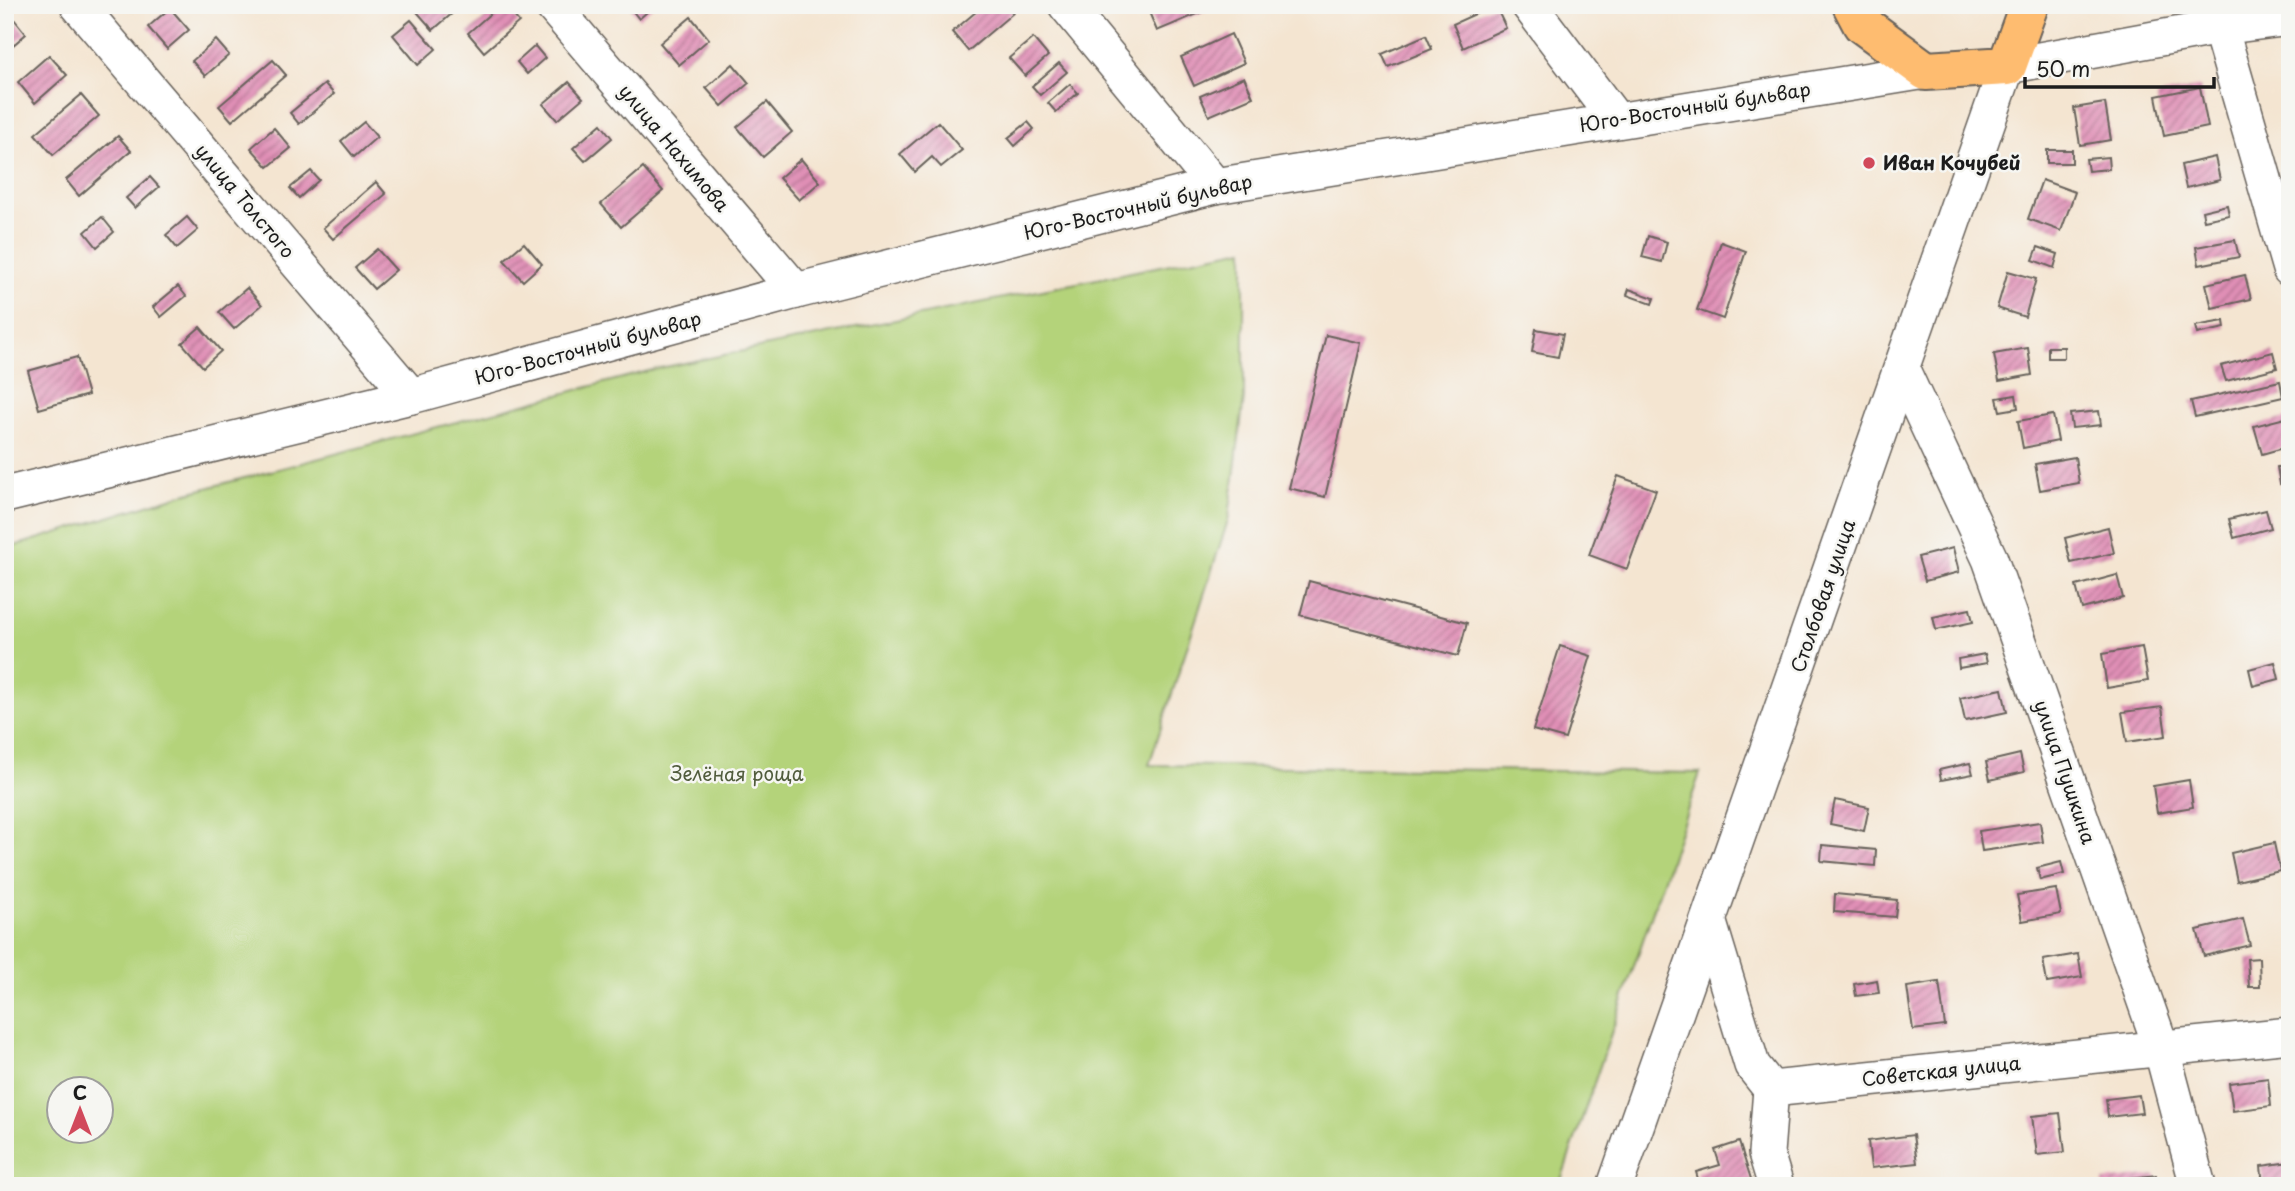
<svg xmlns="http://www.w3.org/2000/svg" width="2295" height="1191" font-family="'Playpen Sans',sans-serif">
	<defs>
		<pattern id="building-hatch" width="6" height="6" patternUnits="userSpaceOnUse" patternTransform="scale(1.75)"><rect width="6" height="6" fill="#e08fb6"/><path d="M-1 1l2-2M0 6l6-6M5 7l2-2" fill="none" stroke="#b57493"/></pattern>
	</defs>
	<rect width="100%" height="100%" fill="#f6f6f2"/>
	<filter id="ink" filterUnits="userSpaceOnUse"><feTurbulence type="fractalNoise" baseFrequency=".0143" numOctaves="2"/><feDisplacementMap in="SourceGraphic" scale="14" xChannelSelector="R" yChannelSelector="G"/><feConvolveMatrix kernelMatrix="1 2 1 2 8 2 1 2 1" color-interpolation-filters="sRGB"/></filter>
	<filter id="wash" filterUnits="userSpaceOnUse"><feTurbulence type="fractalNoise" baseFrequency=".00686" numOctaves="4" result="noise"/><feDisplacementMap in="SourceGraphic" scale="28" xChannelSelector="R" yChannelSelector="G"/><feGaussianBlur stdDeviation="1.57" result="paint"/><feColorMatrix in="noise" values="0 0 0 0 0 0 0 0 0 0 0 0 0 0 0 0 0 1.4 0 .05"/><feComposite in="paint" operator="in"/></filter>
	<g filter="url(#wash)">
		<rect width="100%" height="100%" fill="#f4e5d1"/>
		<!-- green -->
		<path fill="#b4d37a" stroke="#68784b" stroke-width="2" fill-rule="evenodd" d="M 1244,249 L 1244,398 L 1229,517 L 1149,765 L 1700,773 L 1559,1186 L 5,1186 L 5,549 L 180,495 L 660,368 ZM 60,1090 L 102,1090 L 102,1132 L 60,1132 Z"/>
		<g id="blocks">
			<!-- building -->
			<g fill="url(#building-hatch)">
				<path d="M 411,5 L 462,5 L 433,30 Z"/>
				<path d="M 500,5 L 505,5 L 519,22 L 484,52 L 468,33 Z"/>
				<path d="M 628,5 L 655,5 L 639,19 Z"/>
				<path d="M 984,5 L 1006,5 L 1013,13 L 968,51 L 952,32 Z"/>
				<path d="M 1146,5 L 1205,5 L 1207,10 L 1157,31 Z"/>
				<path d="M 1495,5 L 1506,28 L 1463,48 L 1453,24 Z"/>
				<path d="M 170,8 L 189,30 L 167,49 L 148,27 Z"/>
				<path d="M 691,17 L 709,39 L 679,65 L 660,43 Z"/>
				<path d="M 14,19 L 26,34 L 5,52 L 5,27 Z"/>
				<path d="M 411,20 L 436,49 L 418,65 L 393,35 Z"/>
				<path d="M 1231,34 L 1244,63 L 1194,86 L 1181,57 Z"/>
				<path d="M 1426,35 L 1432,49 L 1388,67 L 1382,54 Z"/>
				<path d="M 1033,38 L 1048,56 L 1025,76 L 1009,58 Z"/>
				<path d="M 216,40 L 229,55 L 205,76 L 192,61 Z"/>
				<path d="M 535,46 L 545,58 L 527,74 L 517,62 Z"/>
				<path d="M 49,55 L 67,75 L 35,103 L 18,82 Z"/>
				<path d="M 273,60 L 286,75 L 232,121 L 219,106 Z"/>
				<path d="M 1059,63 L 1067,72 L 1040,95 L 1032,86 Z"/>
				<path d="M 733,64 L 749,83 L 722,106 L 706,88 Z"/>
				<path d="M 1244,77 L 1253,97 L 1209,116 L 1200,96 Z"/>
				<path d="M 569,82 L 583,98 L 557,120 L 543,104 Z"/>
				<path d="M 325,84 L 334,94 L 299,124 L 290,113 Z"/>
				<path d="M 1070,84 L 1078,93 L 1056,112 L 1048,103 Z"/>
				<path d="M 2200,87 L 2208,127 L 2164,136 L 2156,96 Z"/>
				<path d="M 81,95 L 99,116 L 53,155 L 35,134 Z"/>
				<path d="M 767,102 L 792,132 L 763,157 L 737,127 Z"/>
				<path d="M 2105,103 L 2111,140 L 2080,145 L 2074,108 Z"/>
				<path d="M 364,122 L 377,137 L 354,157 L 341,141 Z"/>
				<path d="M 938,122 L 962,150 L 941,167 L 932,157 L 915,172 L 900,154 Z"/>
				<path d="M 1028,122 L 1034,129 L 1015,146 L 1008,138 Z"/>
				<path d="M 601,124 L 612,138 L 585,161 L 573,148 Z"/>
				<path d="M 274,128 L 291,148 L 268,167 L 251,148 Z"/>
				<path d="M 118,136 L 131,151 L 79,196 L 66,180 Z"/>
				<rect x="2047" y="150" width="25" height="13"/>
				<path d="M 2108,157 L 2109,169 L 2088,171 L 2086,159 Z"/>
				<path d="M 2215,157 L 2220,180 L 2186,188 L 2181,165 Z"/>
				<path d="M 801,159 L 820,182 L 799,200 L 779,178 Z"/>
				<path d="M 643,168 L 663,191 L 621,227 L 601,204 Z"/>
				<path d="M 311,171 L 319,180 L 299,198 L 290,188 Z"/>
				<path d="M 150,177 L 159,187 L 135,208 L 126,198 Z"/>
				<path d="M 2042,180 L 2075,192 L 2061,231 L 2028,219 Z"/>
				<path d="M 376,182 L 386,194 L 333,239 L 323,228 Z"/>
				<path d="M 2227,205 L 2229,215 L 2204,220 L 2202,211 Z"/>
				<path d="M 102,217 L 114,232 L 97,247 L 85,232 Z"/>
				<path d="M 187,217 L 198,230 L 177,248 L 166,235 Z"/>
				<path d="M 1648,236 L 1667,242 L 1662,262 L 1642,257 Z"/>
				<path d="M 2235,240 L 2239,257 L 2199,265 L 2196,247 Z"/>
				<path d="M 1721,242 L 1746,251 L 1723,319 L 1697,310 Z"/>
				<path d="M 524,243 L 542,264 L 523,281 L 504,260 Z"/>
				<path d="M 2038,247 L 2058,254 L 2054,268 L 2033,260 Z"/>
				<path d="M 377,249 L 396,270 L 374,289 L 355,268 Z"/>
				<path d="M 2008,271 L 2036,279 L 2025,317 L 1997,308 Z"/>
				<path d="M 2245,275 L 2251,299 L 2212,308 L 2206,284 Z"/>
				<path d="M 178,286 L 186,296 L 161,317 L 153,307 Z"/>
				<path d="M 247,288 L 262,305 L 234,329 L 219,312 Z"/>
				<path d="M 1629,289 L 1654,298 L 1652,304 L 1627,295 Z"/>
				<path d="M 2224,321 L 2225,328 L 2197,334 L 2195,326 Z"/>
				<path d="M 200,327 L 221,351 L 203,367 L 182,343 Z"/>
				<path d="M 1536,329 L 1563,334 L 1558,357 L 1532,352 Z"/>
				<path d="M 1326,335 L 1361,343 L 1325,497 L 1289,488 Z"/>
				<rect x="2048" y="347" width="16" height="11"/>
				<path d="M 2028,348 L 2032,375 L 1999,381 L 1994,354 Z"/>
				<path d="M 2273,352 L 2277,368 L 2226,381 L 2221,366 Z"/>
				<path d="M 77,357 L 88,395 L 39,409 L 28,371 Z"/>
				<path d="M 2280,381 L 2283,397 L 2195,417 L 2191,401 Z"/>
				<path d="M 2016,395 L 2018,408 L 2000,411 L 1997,398 Z"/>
				<path d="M 2099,411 L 2101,425 L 2072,428 L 2070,414 Z"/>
				<path d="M 2053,415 L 2058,441 L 2023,448 L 2018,421 Z"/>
				<path d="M 2289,417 L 2290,446 L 2262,454 L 2254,426 Z"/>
				<path d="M 2075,457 L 2079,483 L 2040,490 L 2035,464 Z"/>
				<path d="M 2290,465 L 2290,482 L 2280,484 L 2277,467 Z"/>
				<path d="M 1618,476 L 1656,490 L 1627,569 L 1589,555 Z"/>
				<path d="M 2266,510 L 2271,528 L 2234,538 L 2229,519 Z"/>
				<path d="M 2108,527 L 2114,553 L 2071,563 L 2065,538 Z"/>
				<path d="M 2290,535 L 2290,555 L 2289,555 L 2284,536 Z"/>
				<path d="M 1953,548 L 1959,572 L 1925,581 L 1918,557 Z"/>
				<path d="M 2117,575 L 2123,598 L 2082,609 L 2076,586 Z"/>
				<path d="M 1309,581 L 1467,623 L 1458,656 L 1300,615 Z"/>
				<path d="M 1970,609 L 1973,622 L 1936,630 L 1933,617 Z"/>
				<path d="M 1560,646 L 1591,656 L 1565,739 L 1533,730 Z"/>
				<path d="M 2142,647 L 2148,681 L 2107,688 L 2102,654 Z"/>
				<path d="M 1985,654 L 1987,663 L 1959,668 L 1958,659 Z"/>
				<path d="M 2275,662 L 2279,679 L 2253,686 L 2249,669 Z"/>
				<path d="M 2002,689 L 2007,712 L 1965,721 L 1960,698 Z"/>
				<path d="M 2162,707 L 2166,736 L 2127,742 L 2122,712 Z"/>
				<path d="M 2020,754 L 2024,772 L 1990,780 L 1986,762 Z"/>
				<path d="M 1970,763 L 1973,774 L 1941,780 L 1939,770 Z"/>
				<path d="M 2189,780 L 2193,807 L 2157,813 L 2153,786 Z"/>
				<path d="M 1835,800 L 1869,807 L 1864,831 L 1830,824 Z"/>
				<path d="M 2040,822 L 2043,842 L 1982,851 L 1979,831 Z"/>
				<path d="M 2274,843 L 2280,871 L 2237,881 L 2231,853 Z"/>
				<path d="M 1822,845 L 1876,850 L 1875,866 L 1821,861 Z"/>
				<path d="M 2061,862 L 2064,874 L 2040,880 L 2037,868 Z"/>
				<path d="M 2056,889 L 2061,914 L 2022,921 L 2017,895 Z"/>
				<path d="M 1835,894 L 1897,900 L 1895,917 L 1834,912 Z"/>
				<path d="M 2243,919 L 2250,945 L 2204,956 L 2197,930 Z"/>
				<path d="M 2078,954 L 2082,977 L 2047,983 L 2043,960 Z"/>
				<path d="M 2259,958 L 2260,987 L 2249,987 L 2247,959 Z"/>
				<path d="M 1877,980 L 1879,993 L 1856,996 L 1854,984 Z"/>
				<path d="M 1939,982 L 1945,1026 L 1913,1030 L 1907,987 Z"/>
				<path d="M 2268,1078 L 2271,1106 L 2233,1111 L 2229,1083 Z"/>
				<path d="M 2139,1095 L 2142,1113 L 2108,1117 L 2106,1099 Z"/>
				<path d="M 2060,1113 L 2065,1152 L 2037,1155 L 2032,1116 Z"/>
				<path d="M 1913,1135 L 1917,1163 L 1871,1168 L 1868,1141 Z"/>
				<path d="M 1739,1142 L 1752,1182 L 1740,1186 L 1700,1186 L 1696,1172 L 1720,1165 L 1715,1150 Z"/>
				<path d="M 2290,1162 L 2290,1184 L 2263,1186 L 2261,1166 Z"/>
				<path d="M 2156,1175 L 2157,1186 L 2103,1186 L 2103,1181 Z"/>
			</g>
		</g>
	</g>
	<g filter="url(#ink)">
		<use href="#blocks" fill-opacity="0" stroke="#68625b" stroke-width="2"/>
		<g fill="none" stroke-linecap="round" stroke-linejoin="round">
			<defs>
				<g id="minor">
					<path d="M 78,5 L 411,396"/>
					<path d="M 552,5 L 796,291"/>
					<path d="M 1066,5 L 1215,186"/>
					<path d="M 1529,5 L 1616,120"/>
					<path d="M 2220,27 L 2290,269"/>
					<path d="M 1902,370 L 1990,559 L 2161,1047 L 2198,1186"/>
					<path d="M 5,495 L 411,396 L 796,291 L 1215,186 L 1926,71"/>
					<path d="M 1709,923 L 1752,1065 L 1771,1089"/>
					<path d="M 1771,1089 L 2290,1035"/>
					<path d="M 1771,1089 L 1766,1153 L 1776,1186"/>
					<path d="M 1615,1186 L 2007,66 L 2220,27 L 2290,18"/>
				</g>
				<path id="major" d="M 1852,5 L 1862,24 L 1926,71 L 2007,66 L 2029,5"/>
			</defs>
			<!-- minor casing -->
			<use href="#minor" stroke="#68625b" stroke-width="38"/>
			<!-- major casing -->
			<use href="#major" stroke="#68625b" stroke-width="42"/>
			<!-- minor -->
			<use href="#minor" stroke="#fff" stroke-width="35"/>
			<!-- major -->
			<use href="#major" stroke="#febc70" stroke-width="38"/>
		</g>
	</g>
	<!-- markers -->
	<circle fill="#d1495b" stroke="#f6f6f2" stroke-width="2.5" cx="1869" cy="163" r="7"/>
	<g text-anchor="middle" stroke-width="5" stroke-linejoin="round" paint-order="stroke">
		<!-- street labels -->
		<g font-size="19" fill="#1c1c1c" stroke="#f6f6f2">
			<text transform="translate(1695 107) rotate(-9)" y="7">Юго-Восточный бульвар</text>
			<text transform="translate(674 148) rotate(50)" y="7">улица Нахимова</text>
			<text transform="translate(245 201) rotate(50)" y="7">улица Толстого</text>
			<text transform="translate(1138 207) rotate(-13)" y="7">Юго-Восточный бульвар</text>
			<text transform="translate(588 348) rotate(-15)" y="7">Юго-Восточный бульвар</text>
			<text transform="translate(1823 596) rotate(-71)" y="7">Столбовая улица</text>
			<text transform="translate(2065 772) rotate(71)" y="7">улица Пушкина</text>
			<text transform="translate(1941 1071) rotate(-6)" y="7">Советская улица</text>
		</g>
		<!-- poi labels -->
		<g font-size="19" font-weight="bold" fill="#1c1c1c" stroke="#f6f6f2" text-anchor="start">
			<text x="1883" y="170">Иван Кочубей</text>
		</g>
		<!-- park labels -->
		<g font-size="19" fill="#515c3d" stroke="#f6f6f2">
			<text x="737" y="781">Зелёная роща</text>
		</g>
	</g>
	<!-- margin -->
	<rect width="2295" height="1191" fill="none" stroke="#f6f6f2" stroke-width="28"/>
	<!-- north arrow -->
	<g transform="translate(80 1110)"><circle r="33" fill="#f6f6f2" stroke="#9f9f9c" stroke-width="2"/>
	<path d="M0-5L12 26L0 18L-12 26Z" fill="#d1495b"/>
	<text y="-10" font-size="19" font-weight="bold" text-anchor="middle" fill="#1c1c1c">С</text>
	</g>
	<!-- scale -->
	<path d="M2025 77v10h189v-10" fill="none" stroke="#1c1c1c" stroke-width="3.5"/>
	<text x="2036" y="77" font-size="21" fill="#1c1c1c" stroke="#f6f6f2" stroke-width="5" paint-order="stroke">50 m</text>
</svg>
